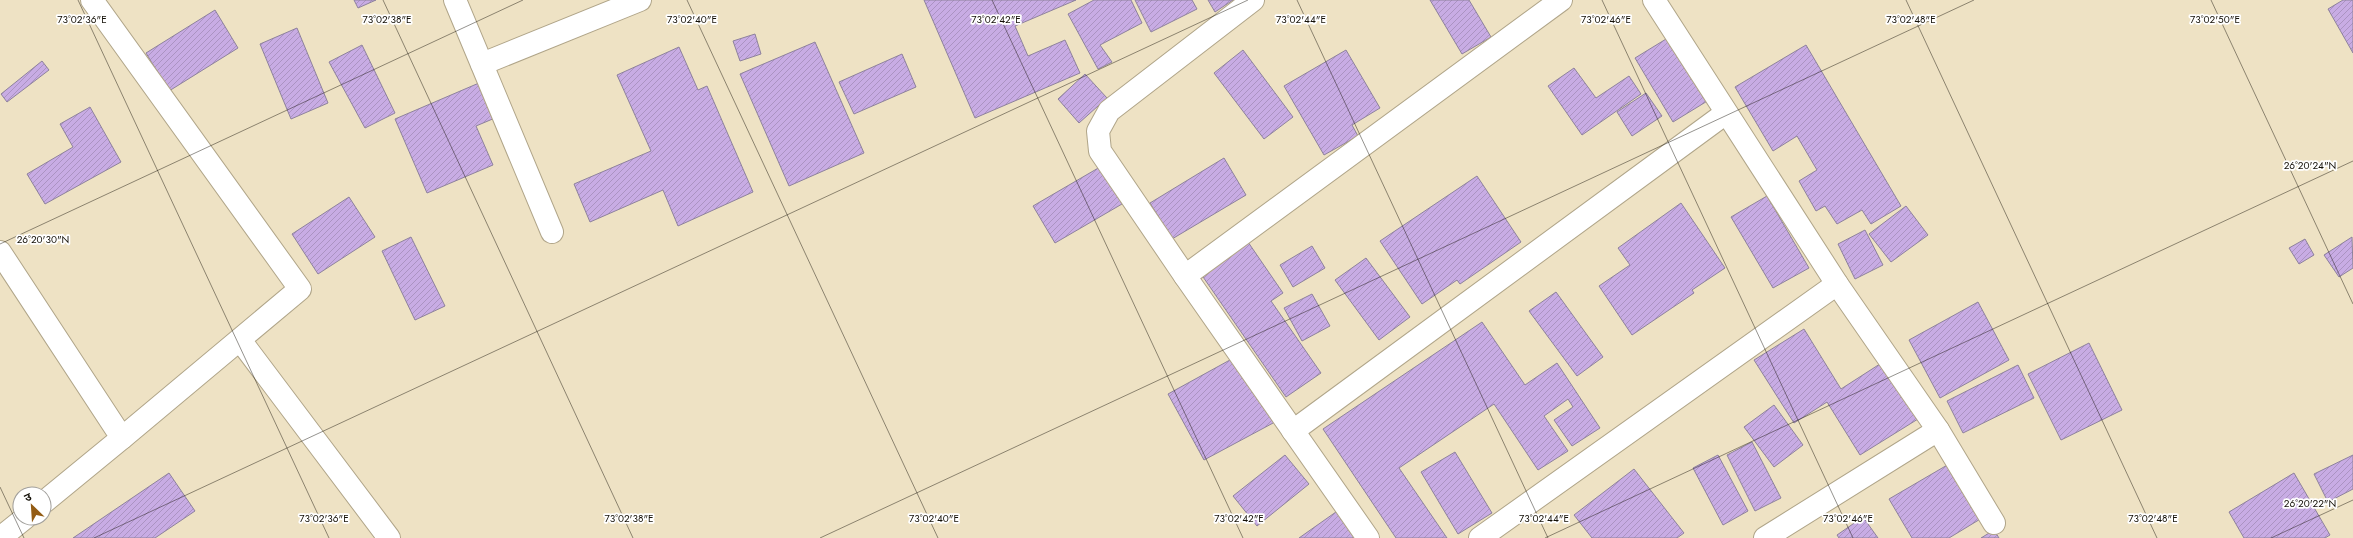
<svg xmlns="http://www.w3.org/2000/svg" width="2353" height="538" font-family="Jost,'Noto Sans Devanagari',sans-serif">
	<defs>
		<pattern id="building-hatch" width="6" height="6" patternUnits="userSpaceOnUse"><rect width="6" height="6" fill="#c8ace4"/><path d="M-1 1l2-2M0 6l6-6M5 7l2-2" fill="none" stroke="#ab93c2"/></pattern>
	</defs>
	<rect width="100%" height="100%" fill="#eee2c4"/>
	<!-- building -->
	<g fill="url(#building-hatch)" stroke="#8e829c">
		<path d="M 354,0 L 376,0 L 358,8 Z"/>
		<path d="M 924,0 L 1076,0 L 1015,26 L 1028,56 L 1065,40 L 1080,73 L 975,118 Z"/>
		<path d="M 1094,0 L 1131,0 L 1142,23 L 1100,45 L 1112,62 L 1098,69 L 1068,14 Z"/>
		<path d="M 1135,0 L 1192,0 L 1197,9 L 1151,32 Z"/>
		<path d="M 1208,0 L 1233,0 L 1215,12 Z"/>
		<path d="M 1430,0 L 1469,0 L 1491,37 L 1462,54 Z"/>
		<path d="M 2343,0 L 2353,0 L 2353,53 L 2328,9 Z"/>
		<path d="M 215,10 L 238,48 L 169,91 L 146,53 Z"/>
		<path d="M 297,28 L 328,103 L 291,119 L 260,44 Z"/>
		<path d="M 755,34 L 761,54 L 740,61 L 733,41 Z"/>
		<path d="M 1671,36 L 1709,100 L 1673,122 L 1635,58 Z"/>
		<path d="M 815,42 L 864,153 L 789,186 L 740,74 Z"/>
		<path d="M 362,45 L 395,113 L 365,128 L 329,62 Z"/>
		<path d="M 1806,45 L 1901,206 L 1871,224 L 1862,210 L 1837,224 L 1825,206 L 1816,211 L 1799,181 L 1817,170 L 1797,136 L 1773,151 L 1735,87 Z"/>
		<path d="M 679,47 L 698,90 L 707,86 L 753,192 L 678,226 L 663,190 L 590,222 L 574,184 L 651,151 L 617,75 Z"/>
		<path d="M 1243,50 L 1293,117 L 1264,139 L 1214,73 Z"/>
		<path d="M 1346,50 L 1380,108 L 1352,125 L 1358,136 L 1324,155 L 1284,86 Z"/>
		<path d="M 902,54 L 916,87 L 854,114 L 839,82 Z"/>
		<path d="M 42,61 L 49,70 L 7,102 L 1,94 Z"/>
		<path d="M 1574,68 L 1596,98 L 1629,76 L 1641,94 L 1582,135 L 1548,86 Z"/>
		<path d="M 1085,74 L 1107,98 L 1079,123 L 1058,99 Z"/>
		<path d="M 479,83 L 495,118 L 476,126 L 493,165 L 427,193 L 395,119 Z"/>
		<path d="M 1646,93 L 1662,116 L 1632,136 L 1617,112 Z"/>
		<path d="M 90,107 L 121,162 L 45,204 L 27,174 L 73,147 L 60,124 Z"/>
		<path d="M 1224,158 L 1246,195 L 1172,239 L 1150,203 Z"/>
		<path d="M 1100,167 L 1122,204 L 1055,243 L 1033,206 Z"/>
		<path d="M 1477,176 L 1521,242 L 1460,284 L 1457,280 L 1422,304 L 1380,241 Z"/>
		<path d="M 1767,196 L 1809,268 L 1773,288 L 1731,217 Z"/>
		<path d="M 349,197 L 375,237 L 318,274 L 292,234 Z"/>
		<path d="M 1681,203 L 1725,268 L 1692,290 L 1694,293 L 1632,335 L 1599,286 L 1630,265 L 1618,248 Z"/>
		<path d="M 1906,206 L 1928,235 L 1891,262 L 1869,234 Z"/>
		<path d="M 1865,230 L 1883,265 L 1855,279 L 1838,244 Z"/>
		<path d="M 411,237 L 445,306 L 415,320 L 382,251 Z"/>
		<path d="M 2352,237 L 2353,268 L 2339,277 L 2324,255 Z"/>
		<path d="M 2305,239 L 2314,255 L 2299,264 L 2289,248 Z"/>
		<path d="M 1248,242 L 1283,293 L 1271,301 L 1321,373 L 1286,397 L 1201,274 Z"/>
		<path d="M 1312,246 L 1325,268 L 1293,287 L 1280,265 Z"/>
		<path d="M 1366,258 L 1410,317 L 1379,340 L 1335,280 Z"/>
		<path d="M 1556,292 L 1603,357 L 1577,376 L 1529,311 Z"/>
		<path d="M 1312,294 L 1330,326 L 1302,341 L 1284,308 Z"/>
		<path d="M 1978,302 L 2009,360 L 1940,398 L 1909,340 Z"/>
		<path d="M 1482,322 L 1525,385 L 1557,363 L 1600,428 L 1572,446 L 1554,420 L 1573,407 L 1568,399 L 1544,416 L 1568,451 L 1538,470 L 1494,404 L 1399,468 L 1447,538 L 1396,538 L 1323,429 Z"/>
		<path d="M 1804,329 L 1841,389 L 1883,362 L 1918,419 L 1860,455 L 1827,402 L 1794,423 L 1754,360 Z"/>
		<path d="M 2089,343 L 2122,410 L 2061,440 L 2028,374 Z"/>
		<path d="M 1239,355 L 1275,422 L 1204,460 L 1168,394 Z"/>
		<path d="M 2018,365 L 2034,398 L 1963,433 L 1947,401 Z"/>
		<path d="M 1774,405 L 1803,445 L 1774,467 L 1744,427 Z"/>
		<path d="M 1752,442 L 1781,498 L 1755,511 L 1727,455 Z"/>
		<path d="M 1455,452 L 1492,513 L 1458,534 L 1421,472 Z"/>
		<path d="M 1285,455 L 1309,484 L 1257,526 L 1233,496 Z"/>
		<path d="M 1718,455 L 1748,511 L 1723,525 L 1693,468 Z"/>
		<path d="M 2353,455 L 2353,489 L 2328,502 L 2314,474 Z"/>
		<path d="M 1949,464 L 1982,518 L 1949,538 L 1912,538 L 1889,499 Z"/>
		<path d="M 1634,469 L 1684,533 L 1677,538 L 1592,538 L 1574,515 Z"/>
		<path d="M 169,473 L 195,511 L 155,538 L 73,538 Z"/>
		<path d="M 2294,473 L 2330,535 L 2325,538 L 2244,538 L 2229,512 Z"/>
		<path d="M 1343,507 L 1365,538 L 1299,538 Z"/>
		<path d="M 1863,517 L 1878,538 L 1839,538 L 1837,535 Z"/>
		<path d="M 1994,530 L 1999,538 L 1981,538 Z"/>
	</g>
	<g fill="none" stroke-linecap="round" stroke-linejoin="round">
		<defs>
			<g id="minor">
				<path d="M 92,0 L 300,289 L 122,438"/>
				<path d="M 455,0 L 552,232"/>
				<path d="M 1253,0 L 1109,111 L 1098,131 L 1100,151 L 1185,276 L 1368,538"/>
				<path d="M 1654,0 L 1837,284 L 1938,430 L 1994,523"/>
				<path d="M 482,64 L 640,0"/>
				<path d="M 0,252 L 122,438 L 44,502"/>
				<path d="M 1185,276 L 1561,0"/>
				<path d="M 240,340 L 389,538"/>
				<path d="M 1293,431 L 1726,113"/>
				<path d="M 0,538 L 25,518"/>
				<path d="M 1480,538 L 1837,284"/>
				<path d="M 1765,538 L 1938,430"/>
			</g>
		</defs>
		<!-- minor casing -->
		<use href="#minor" stroke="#b0a589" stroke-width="24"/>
		<!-- minor -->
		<use href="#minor" stroke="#fff" stroke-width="22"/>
	</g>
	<!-- ticks -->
	<path fill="none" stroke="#130f06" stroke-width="1" stroke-opacity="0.45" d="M 78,0 L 329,538M 383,0 L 633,538M 687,0 L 938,538M 992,0 L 1243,538M 1297,0 L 1548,538M 1602,0 L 1853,538M 1906,0 L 2157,538M 2211,0 L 2353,304M 0,244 L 523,0M 0,487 L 24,538M 94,538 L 1248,0M 820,538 L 1974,0M 1545,538 L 2353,161M 2271,538 L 2353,500"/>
	<g font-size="10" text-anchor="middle" fill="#130f06" stroke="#fff" stroke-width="3.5" stroke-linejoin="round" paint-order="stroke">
		<text x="82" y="23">73°02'36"E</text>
		<text x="387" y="23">73°02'38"E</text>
		<text x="692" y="23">73°02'40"E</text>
		<text x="996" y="23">73°02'42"E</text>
		<text x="1301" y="23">73°02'44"E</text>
		<text x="1606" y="23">73°02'46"E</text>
		<text x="1911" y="23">73°02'48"E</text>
		<text x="2215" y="23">73°02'50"E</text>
		<text x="2310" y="169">26°20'24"N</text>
		<text x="43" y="243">26°20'30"N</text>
		<text x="2310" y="507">26°20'22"N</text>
		<text x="324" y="522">73°02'36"E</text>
		<text x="629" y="522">73°02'38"E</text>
		<text x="934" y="522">73°02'40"E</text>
		<text x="1239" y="522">73°02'42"E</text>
		<text x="1544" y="522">73°02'44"E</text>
		<text x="1848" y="522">73°02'46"E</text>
		<text x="2153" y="522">73°02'48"E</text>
	</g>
	<!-- north arrow -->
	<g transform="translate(32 506) rotate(335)"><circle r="19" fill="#ffffff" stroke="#a19f9b"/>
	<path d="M0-3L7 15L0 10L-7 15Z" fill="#935c14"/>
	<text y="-6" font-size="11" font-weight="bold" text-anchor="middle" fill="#130f06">उ</text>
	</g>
</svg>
